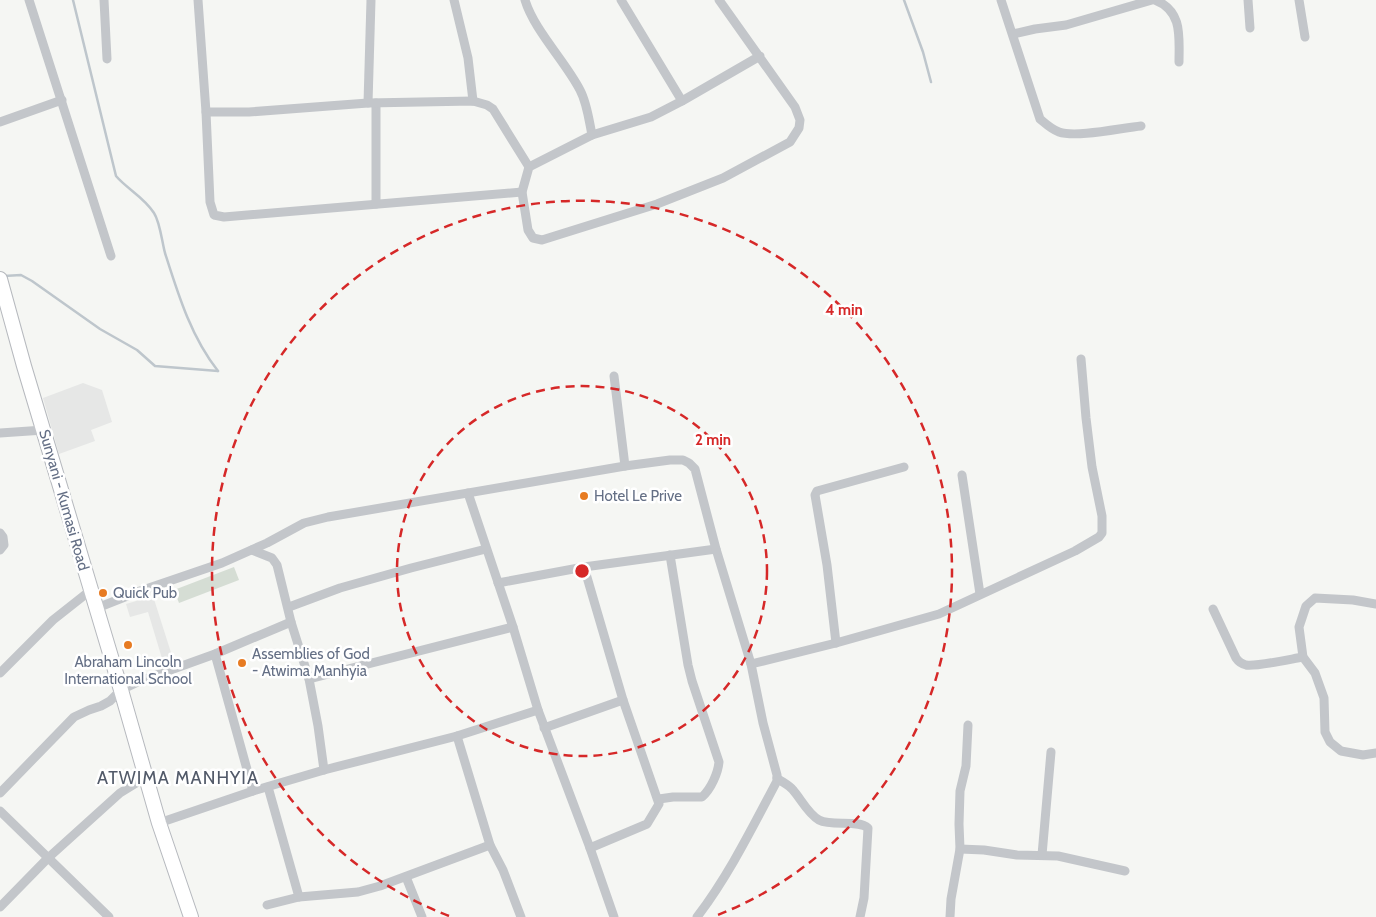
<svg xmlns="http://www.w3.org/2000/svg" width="1376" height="917" font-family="Cabin,sans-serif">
	<rect width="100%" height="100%" fill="#f5f6f3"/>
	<!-- built -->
	<g fill="#e6e7e6">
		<path d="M 83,383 L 102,390 L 112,422 L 91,430 L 95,441 L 59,454 L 43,398 Z"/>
		<path d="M 153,596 L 174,662 L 164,665 L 148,612 L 130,617 L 126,604 Z"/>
	</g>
	<!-- green -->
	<path fill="#d5ddd4" d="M 234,567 L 239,580 L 179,603 L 174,590 Z"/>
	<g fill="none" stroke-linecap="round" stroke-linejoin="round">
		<!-- stream -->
		<g stroke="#bec6cc" stroke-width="2.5">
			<path d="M 73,0 L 116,176 C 127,189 144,197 154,213 C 160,222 162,242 165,253 C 178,294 191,337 218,371"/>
			<path d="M 904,0 L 923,52 L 931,82"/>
			<path d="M 4,276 L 21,275 L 32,281 L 100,329 L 137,350 L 155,366 L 218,371"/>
		</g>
		<defs>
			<path id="primary" d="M 0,279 L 24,366 L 121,690 L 159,823 L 191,917"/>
		</defs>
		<!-- primary casing -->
		<use href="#primary" stroke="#b6b9be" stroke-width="16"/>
		<!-- minor -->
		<g stroke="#c3c6ca" stroke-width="9">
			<path d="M 29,0 L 111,256"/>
			<path d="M 104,0 L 107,59"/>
			<path d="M 198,0 L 206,112 L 210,202 L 214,215 L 224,217 L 522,192"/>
			<path d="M 454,0 L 468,58 L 473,101"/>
			<path d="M 525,0 C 534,30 565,61 580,90 C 587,103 589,120 592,135"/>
			<path d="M 621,0 L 682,101"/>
			<path d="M 719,0 L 795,107 L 800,120 L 799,128 L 790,142 L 723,178 L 657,204 L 542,240 L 533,238 L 528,230 L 522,192 L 529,167 L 592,135 L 651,117 L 682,101 L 760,56"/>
			<path d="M 1001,0 L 1040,119 C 1046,124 1051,129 1059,132 C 1076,138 1121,128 1141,126"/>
			<path d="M 1155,0 C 1183,11 1179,37 1179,62"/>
			<path d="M 1248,0 L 1250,28"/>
			<path d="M 1299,0 L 1305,37"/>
			<path d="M 1013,34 L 1035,29 L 1066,25 L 1152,0"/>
			<path d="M 368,103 L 371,0"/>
			<path d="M 376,103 L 376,204"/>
			<path d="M 206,112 L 249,112 L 368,103 L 473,101 L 487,105 L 493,109 L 529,167"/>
			<path d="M 0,122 L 62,100"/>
			<path d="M 614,376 L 625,466"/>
			<path d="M 0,433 L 44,430"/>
			<path d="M 962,475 L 980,594"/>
			<path d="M 468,493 L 513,627 L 538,710 L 590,848 L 614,917"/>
			<path d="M 0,533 L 3,537 L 4,545 L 0,550"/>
			<path d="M 252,550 L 272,558 L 277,565 L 291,622 L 309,679 L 318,726 L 324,770"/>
			<path d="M 584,567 L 623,700 L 659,804 L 647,824 L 590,848"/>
			<path d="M 498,583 L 584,567 L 716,549"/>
			<path d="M 1376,604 L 1353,600 L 1315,598 L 1306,606 L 1299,627 L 1303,657 L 1315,673 L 1324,698 L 1325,732 L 1330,742 L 1341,751 L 1363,755 L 1376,753"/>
			<path d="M 289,607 L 340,588 L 411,568 L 486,549"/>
			<path d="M 97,608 L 140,591 L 222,563 L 267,543 L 304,523 L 328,517 L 625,466 L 670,460 L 683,460 L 689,463 L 695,469 L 716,549 L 751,664 L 763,723 L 777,775 L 777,781 C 752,828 729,875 697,917"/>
			<path d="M 1213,609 L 1236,658 C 1238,661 1242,664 1246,665 C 1255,667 1291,659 1303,657"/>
			<path d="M 836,643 L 827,565 L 815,495 L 817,491 L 904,467"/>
			<path d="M 215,654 L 253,791"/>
			<path d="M 751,664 L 836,643 L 939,614 L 1075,551 L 1099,537 L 1102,533 L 1102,516 L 1092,467 L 1086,418 L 1081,359"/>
			<path d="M 0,673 L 53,620 L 91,590"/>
			<path d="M 309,679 L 513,627"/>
			<path d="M 544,728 L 623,700"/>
			<path d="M 457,736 L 490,845 L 503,870 L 521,917"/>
			<path d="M 777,778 C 782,782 789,785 793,790 C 801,799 808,814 819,820 C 832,827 858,819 868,828 L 864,898 L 860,917"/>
			<path d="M 268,787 L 299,897"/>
			<path d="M 0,793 L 74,717 L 89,710 L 101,706 L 110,701 L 121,690 L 140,681 L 215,654 L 291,622"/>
			<path d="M 659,799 L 673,797 L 702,797 C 711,789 718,773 719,762 L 692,681 L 688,665 L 670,555"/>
			<path d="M 0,811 L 109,917"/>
			<path d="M 159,823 L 253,791 L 324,770 L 457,736 L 538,710"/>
			<path d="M 960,849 L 984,850 L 1017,855 L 1058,856 L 1125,871"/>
			<path d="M 1042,855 L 1051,752"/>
			<path d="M 406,877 L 422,917"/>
			<path d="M 267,905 L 299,897 L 358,892 L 380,886 L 490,845"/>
			<path d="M 0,907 L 48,858 L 120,793 L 146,777"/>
			<path d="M 950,917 L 951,899 L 960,849 L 959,824 L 960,791 L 966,766 L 968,725"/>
		</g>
		<!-- primary -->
		<use href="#primary" stroke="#fff" stroke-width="14"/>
	</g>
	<!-- distance rings -->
	<g fill="none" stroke="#d62828" stroke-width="2.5" stroke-dasharray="9 6">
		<circle cx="582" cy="571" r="185"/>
		<path d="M449 916A370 370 0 1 1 715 916"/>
	</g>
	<!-- markers -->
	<g fill="#e77b22" stroke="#fff" stroke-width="2">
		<circle cx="584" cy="496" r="5"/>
		<circle cx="103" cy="593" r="5"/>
		<circle cx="128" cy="645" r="5"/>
		<circle cx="242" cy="663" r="5"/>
	</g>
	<g text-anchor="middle" stroke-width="5" stroke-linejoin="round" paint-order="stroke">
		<!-- poi labels -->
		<g font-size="15" fill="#646f85" stroke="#fff" text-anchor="start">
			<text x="594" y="501">Hotel Le Prive</text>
			<text x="113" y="598">Quick Pub</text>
			<text x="252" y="659">Assemblies of God<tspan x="252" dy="17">- Atwima Manhyia</tspan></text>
			<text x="128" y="667" text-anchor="middle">Abraham Lincoln<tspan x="128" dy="17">International School</tspan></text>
		</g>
		<!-- street labels -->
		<g font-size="15" fill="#646f85" stroke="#fff">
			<text transform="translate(64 500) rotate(74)" y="5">Sunyani - Kumasi Road</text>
		</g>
		<!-- quarter labels -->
		<g font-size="18" letter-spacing="1" fill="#525a69" stroke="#fff">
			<text x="178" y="784">ATWIMA MANHYIA</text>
		</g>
	</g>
	<circle cx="582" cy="571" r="8" fill="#d62828" stroke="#fff" stroke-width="2.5"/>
	<g font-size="15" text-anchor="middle" font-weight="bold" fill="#d62828" stroke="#fff" stroke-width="5" stroke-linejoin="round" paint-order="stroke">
		<text x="844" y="315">4 min</text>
		<text x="713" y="445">2 min</text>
	</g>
</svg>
